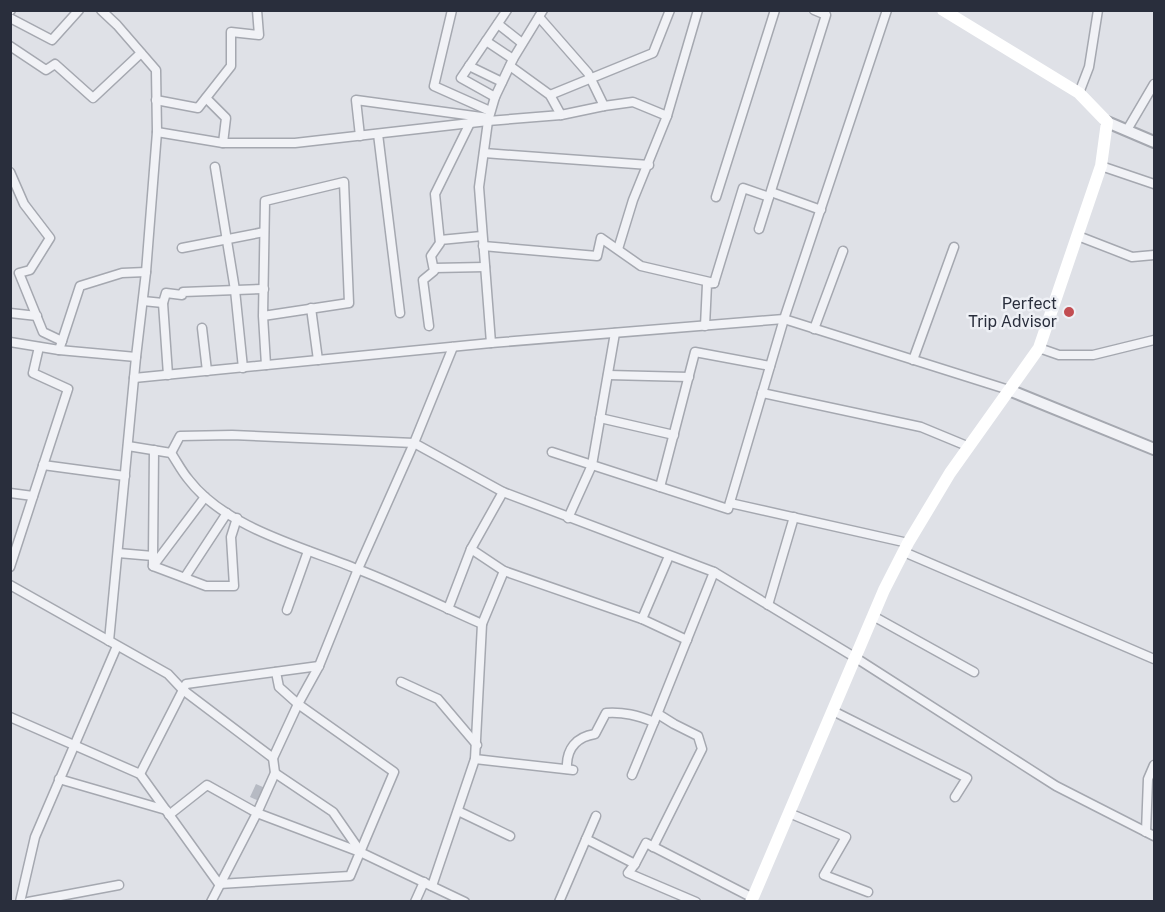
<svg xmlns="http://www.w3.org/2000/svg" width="1165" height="912" font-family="'Public Sans',sans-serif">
	<rect width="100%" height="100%" fill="#dfe1e7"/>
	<!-- building -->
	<path fill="#b6bac3" d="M 256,784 L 265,788 L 259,801 L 250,797 Z"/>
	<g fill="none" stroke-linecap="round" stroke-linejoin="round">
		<defs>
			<g id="minor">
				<path d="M 101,10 L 117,25 L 156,70 L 157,132 L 146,272 L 136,357 L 109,641"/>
				<path d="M 452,10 L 434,86 L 490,111"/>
				<path d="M 10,11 L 11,10"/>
				<path d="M 539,17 L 588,73 L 604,106"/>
				<path d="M 10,18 L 52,40 L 79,10"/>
				<path d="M 498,24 L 522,43"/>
				<path d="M 486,41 L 513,59"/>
				<path d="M 10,46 L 46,70 L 55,64 L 93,98 L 141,53"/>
				<path d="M 469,66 L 502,82"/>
				<path d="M 510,66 L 550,95 L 561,115"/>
				<path d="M 1079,93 L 1089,67 L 1098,10"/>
				<path d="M 550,95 L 653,53 L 670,10"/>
				<path d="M 495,97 L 461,78 L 507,10"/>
				<path d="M 206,98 L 226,118 L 223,143"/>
				<path d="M 156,100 L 198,108 L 231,66 L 231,32 L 259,35 L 257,10"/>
				<path d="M 1127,130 L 1154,84"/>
				<path d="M 157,132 L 223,143 L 295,143 L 488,121 L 561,115 L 604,106 L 633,102 L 667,116"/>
				<path d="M 378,134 L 400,313"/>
				<path d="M 360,136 L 356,100 L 489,118"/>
				<path d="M 484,153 L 649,165"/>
				<path d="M 1101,166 L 1154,184"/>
				<path d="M 215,167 L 235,290 L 243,368"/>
				<path d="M 10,172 L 24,204 L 50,238 L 30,270 L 19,273 L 43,332 L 62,341"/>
				<path d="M 771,192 L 821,210"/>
				<path d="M 716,197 L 775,10"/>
				<path d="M 759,229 L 826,15 L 814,10"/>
				<path d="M 1078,236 L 1132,257 L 1154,255"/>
				<path d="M 440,240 L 482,236"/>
				<path d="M 483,246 L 597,256 L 601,238 L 641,266 L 714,283"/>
				<path d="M 182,248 L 264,232"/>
				<path d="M 618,249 L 633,200 L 667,116 L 698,10"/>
				<path d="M 434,268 L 485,267"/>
				<path d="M 143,301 L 163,303 L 166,293 L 182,295 L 183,292 L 264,289"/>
				<path d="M 163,303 L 168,375"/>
				<path d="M 311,308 L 318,360"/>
				<path d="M 10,313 L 37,316"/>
				<path d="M 263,316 L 349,303 L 344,182 L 265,201 L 263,316 L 266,365"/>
				<path d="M 429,326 L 423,280 L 434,271 L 431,256 L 440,243 L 435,194 L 470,123"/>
				<path d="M 705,326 L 707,284 L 714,283 L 743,188 L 769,197"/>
				<path d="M 202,328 L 207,371"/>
				<path d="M 814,329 L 843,251"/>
				<path d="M 10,342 L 59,350 L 136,357"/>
				<path d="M 491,343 L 479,187 L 488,121 L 495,97 L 513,59 L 543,10"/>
				<path d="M 1039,348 L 1059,355 L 1093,355 L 1154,340"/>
				<path d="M 59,350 L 80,286 L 122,273 L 146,272"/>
				<path d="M 913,360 L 954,247"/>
				<path d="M 608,375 L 689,377"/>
				<path d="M 134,378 L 491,343 L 784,319 L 1009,390"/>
				<path d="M 762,393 L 921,427 L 967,446"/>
				<path d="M 600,418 L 674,435"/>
				<path d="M 128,446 L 171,453 C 177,462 182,472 189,480 C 226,528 303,547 357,569 C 399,585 441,606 482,624 L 504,571"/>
				<path d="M 552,452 L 728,509 L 784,319 L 887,10"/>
				<path d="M 171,453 L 180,436 L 232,435 L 414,443 L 503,492 L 714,572 L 856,658 L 1056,786 L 1154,836"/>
				<path d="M 43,465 L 125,476"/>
				<path d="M 660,487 L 695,352 L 770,366"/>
				<path d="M 10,493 L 33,496"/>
				<path d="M 730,503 L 908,543"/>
				<path d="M 568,518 L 592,465 L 615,333"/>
				<path d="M 471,549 L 504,571 L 642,619 L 687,640"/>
				<path d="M 904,552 L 1154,659"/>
				<path d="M 118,553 L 153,556 L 153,566 L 206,586 L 234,586 L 231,537 L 237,518"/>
				<path d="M 153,556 L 154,450"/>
				<path d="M 153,566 L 205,497"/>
				<path d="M 10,567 L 68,389 L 33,373 L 39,347"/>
				<path d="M 185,577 L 227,513"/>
				<path d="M 10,585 L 168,674 L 183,690 L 273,758"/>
				<path d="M 768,605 L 794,517"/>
				<path d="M 448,609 L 471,549 L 503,492"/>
				<path d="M 287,610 L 308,551"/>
				<path d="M 873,616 L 974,672"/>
				<path d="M 642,619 L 669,556"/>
				<path d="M 401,682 L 438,699 L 477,745"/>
				<path d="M 833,711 L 967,778 L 955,797"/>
				<path d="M 10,717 L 140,774 L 219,884 L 350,876 L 394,772 L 298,704 L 279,687 L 276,672"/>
				<path d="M 475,759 L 573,770"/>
				<path d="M 567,769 C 566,749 576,737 595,734 L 606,713 C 624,712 637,715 654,722 L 714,572"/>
				<path d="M 275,773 L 333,812 L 360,851"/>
				<path d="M 140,774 L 186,684 L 319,666"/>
				<path d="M 632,775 L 654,722"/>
				<path d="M 59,779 L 166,810"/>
				<path d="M 458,811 L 510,836"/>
				<path d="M 789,813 L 846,837 L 824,875 L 868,892"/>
				<path d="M 169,815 L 207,785 L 257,813 L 360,852 L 465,902"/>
				<path d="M 1146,832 L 1148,779 L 1154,765"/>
				<path d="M 586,839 L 635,864 L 646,843 L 753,898"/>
				<path d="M 653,847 L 702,749 L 698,736 L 674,724 L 658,714"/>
				<path d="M 635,864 L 628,873 L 696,902"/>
				<path d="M 432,886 L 475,759 L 482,624"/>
				<path d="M 20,902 L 35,837 L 117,646"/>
				<path d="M 28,902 L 119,885"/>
				<path d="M 211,902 L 257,813 L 275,773 L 273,758 L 298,704 L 319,666 L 358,569 L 414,443 L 453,347"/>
				<path d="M 415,902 L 424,882"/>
				<path d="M 559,902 L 596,816"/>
			</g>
			<g id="tertiary">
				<path d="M 1107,122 L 1154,142"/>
				<path d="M 1009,390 L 1154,449"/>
			</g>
		</defs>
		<!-- minor casing -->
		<use href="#minor" stroke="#a5a8b0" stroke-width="11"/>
		<!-- tertiary casing -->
		<use href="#tertiary" stroke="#a5a8b0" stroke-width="14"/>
		<!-- minor -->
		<use href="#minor" stroke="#f1f2f6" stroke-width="8"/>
		<!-- tertiary -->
		<use href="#tertiary" stroke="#f1f2f6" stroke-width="10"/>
		<!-- secondary -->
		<path stroke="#fff" stroke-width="12" d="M 751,902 L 884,590 L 908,543 L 950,473 L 1039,348 L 1101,166 L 1107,122 L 1079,93 L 943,10"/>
	</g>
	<!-- markers -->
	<circle fill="#c24d52" stroke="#eef0f5" stroke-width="2" cx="1069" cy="312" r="6"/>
	<g text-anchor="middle" stroke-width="5" stroke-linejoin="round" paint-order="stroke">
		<!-- poi labels -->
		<g font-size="16" fill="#292e3c" stroke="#eef0f5" text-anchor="end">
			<text x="1057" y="309">Perfect<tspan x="1057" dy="18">Trip Advisor</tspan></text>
		</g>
	</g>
	<!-- border -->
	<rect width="1165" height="912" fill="none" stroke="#292e3c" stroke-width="24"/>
</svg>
